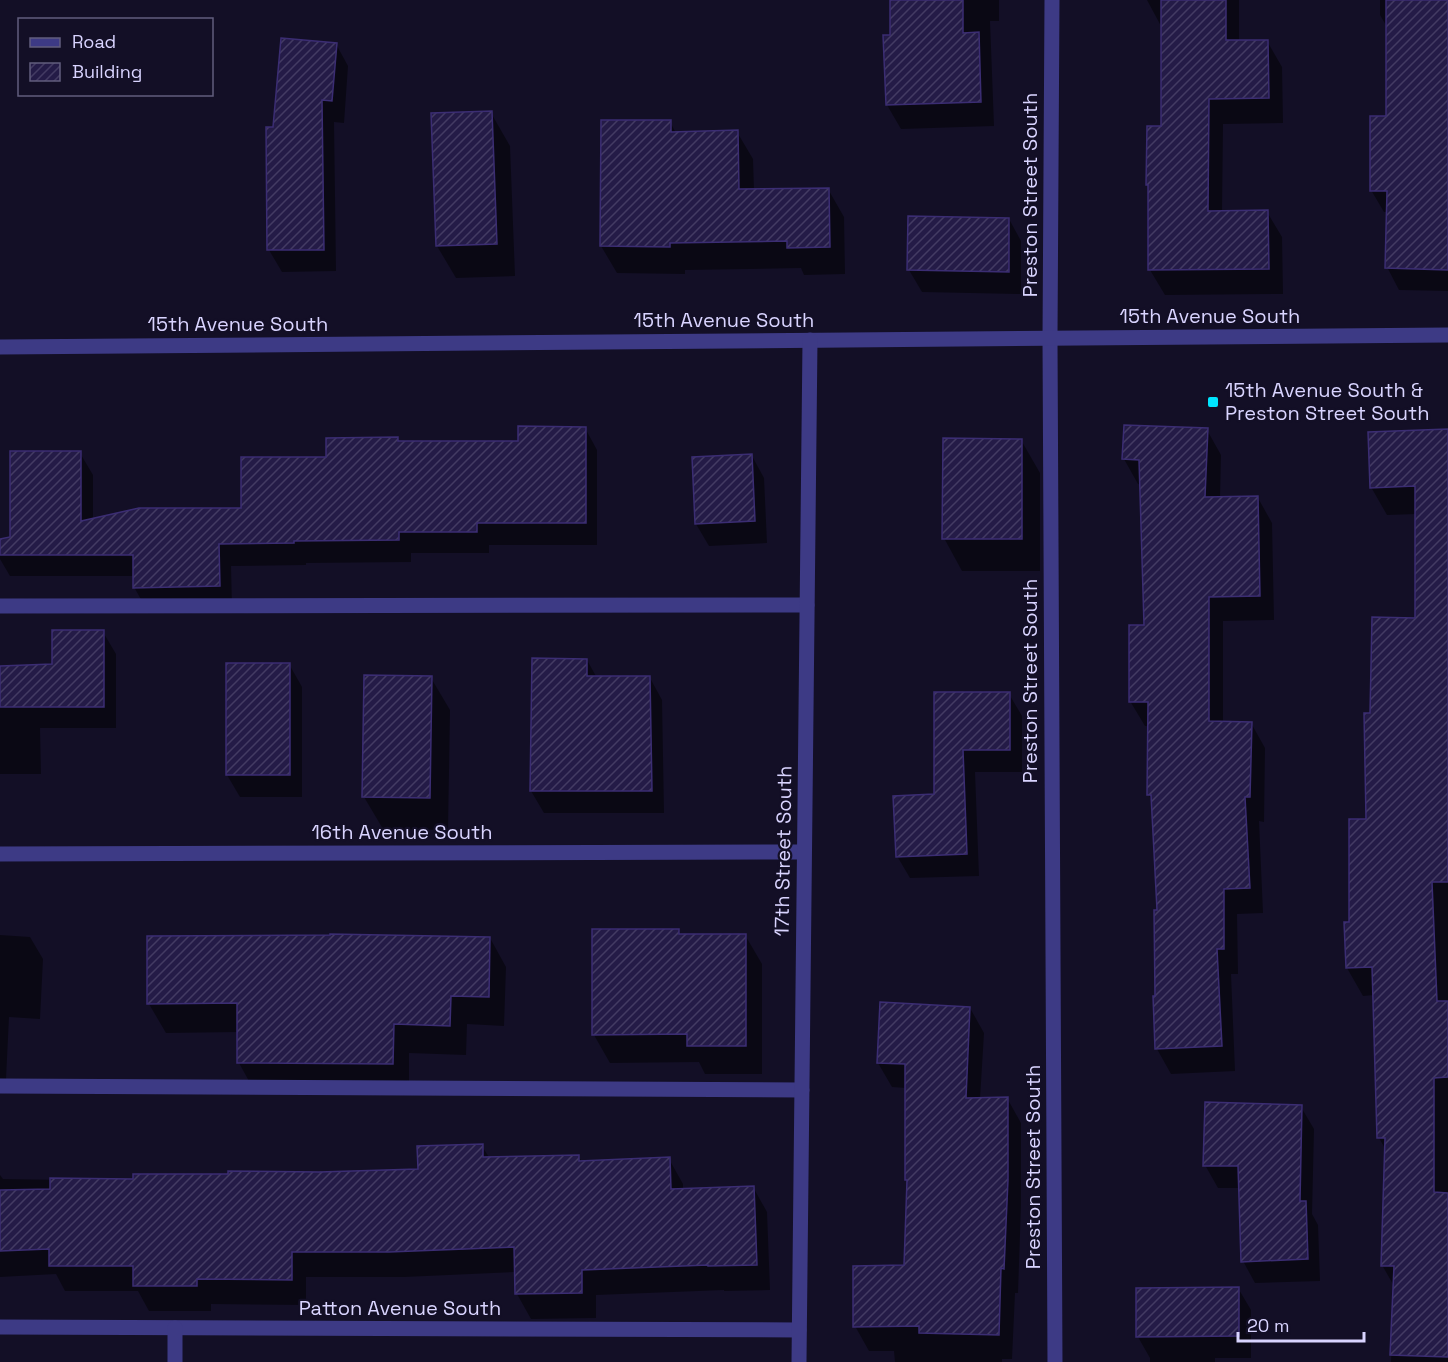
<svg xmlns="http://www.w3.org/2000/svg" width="1448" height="1362" font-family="'Space Grotesk',sans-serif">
	<defs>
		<pattern id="building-hatch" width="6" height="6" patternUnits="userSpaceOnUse" patternTransform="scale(1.5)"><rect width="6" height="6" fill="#241b47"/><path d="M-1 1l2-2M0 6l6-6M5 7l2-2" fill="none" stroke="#433b63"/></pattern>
	</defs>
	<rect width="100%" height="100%" fill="#130f26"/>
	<!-- shadow -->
	<g fill="#0007">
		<path d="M 891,0 L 999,0 L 999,21 L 990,21 L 994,126 L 901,129 L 887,105 L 891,36 Z"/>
		<path d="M 1147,0 L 1239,0 L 1239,42 L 1267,41 L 1282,67 L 1283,123 L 1223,124 L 1222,212 L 1267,212 L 1282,237 L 1283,294 L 1165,295 L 1150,270 L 1150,189 L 1147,185 L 1163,128 L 1161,26 Z"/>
		<path d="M 1380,0 L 1448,0 L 1448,291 L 1399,290 L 1387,267 L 1388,212 L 1384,212 L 1371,190 L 1387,118 L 1387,27 L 1380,15 Z"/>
		<path d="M 336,44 L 348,66 L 344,123 L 334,122 L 336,271 L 282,272 L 269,250 L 275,129 Z"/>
		<path d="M 491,113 L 510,146 L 515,276 L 456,278 L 437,246 Z"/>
		<path d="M 670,122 L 676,133 L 737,132 L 753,159 L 754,191 L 828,189 L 844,217 L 845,274 L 804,275 L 801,268 L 685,270 L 685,274 L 617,273 L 601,246 Z"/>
		<path d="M 910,218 L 1009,219 L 1021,241 L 1021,294 L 922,292 L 909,270 Z"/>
		<path d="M 585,428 L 597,450 L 597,545 L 489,545 L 489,553 L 411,553 L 411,562 L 306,563 L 306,565 L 231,566 L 232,608 L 147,610 L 134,587 L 134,576 L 10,576 L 0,559 L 0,541 L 11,538 L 80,453 L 93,475 L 93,520 L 243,509 L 328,458 L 397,439 L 400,443 L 519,443 Z"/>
		<path d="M 1207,430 L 1221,455 L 1220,499 L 1258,498 L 1272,523 L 1274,620 L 1223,621 L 1223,723 L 1251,723 L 1265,748 L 1264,822 L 1259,821 L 1263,913 L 1237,914 L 1238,974 L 1231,974 L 1235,1071 L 1171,1074 L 1157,1049 L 1159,912 L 1153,803 L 1148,794 L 1149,726 L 1145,726 L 1130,701 L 1145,626 L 1142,484 L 1138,484 L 1124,459 Z"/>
		<path d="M 1448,430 L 1448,1362 L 1391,1362 L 1394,1286 L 1382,1265 L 1386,1150 L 1379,1138 L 1374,995 L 1363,996 L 1347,968 L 1345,923 L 1350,923 L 1368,820 L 1371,714 L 1417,619 L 1417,514 L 1387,515 L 1371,487 Z"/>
		<path d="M 1021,440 L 1040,473 L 1040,571 L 962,571 L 944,538 Z"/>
		<path d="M 752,456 L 764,478 L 767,543 L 709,546 L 696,524 Z"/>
		<path d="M 103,632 L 116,654 L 116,728 L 40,728 L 41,774 L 0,774 L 0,667 L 54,666 Z"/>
		<path d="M 587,660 L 597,678 L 650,678 L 662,700 L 664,813 L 544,813 L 531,791 Z"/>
		<path d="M 289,664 L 302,687 L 302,797 L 240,797 L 227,775 Z"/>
		<path d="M 431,678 L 450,710 L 448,830 L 383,829 L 364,797 Z"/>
		<path d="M 936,694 L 1009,694 L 1022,716 L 1022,772 L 975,772 L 979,876 L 910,878 L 897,856 L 936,795 Z"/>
		<path d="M 679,930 L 681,935 L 745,935 L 762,964 L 762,1074 L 705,1074 L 699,1062 L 610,1063 L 594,1035 Z"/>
		<path d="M 0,935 L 30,937 L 43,959 L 40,1019 L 9,1017 L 6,1079 L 0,1079 Z"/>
		<path d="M 490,938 L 506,967 L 504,1026 L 467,1024 L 466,1055 L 409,1053 L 409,1092 L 255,1092 L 239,1063 L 239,1032 L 166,1033 L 149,1004 Z"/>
		<path d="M 970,1008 L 984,1033 L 980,1099 L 1007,1098 L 1021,1123 L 1021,1205 L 1018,1293 L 1015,1293 L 1012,1359 L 1002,1359 L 1002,1362 L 895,1362 L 894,1351 L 869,1351 L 855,1326 L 906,1266 L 908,1184 L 906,1180 L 906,1088 L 892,1087 L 878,1063 Z"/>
		<path d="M 1301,1107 L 1314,1129 L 1312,1214 L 1318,1225 L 1320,1281 L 1255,1283 L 1243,1261 L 1240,1188 L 1218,1188 L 1205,1165 Z"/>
		<path d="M 482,1146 L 490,1159 L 579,1157 L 582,1162 L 669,1159 L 683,1184 L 683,1190 L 753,1187 L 767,1212 L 770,1290 L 724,1291 L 724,1290 L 596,1295 L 596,1318 L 531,1319 L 517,1294 L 516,1272 L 404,1277 L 306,1277 L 306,1305 L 211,1304 L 211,1311 L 149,1311 L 138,1291 L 65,1291 L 56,1274 L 0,1277 L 0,1175 L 3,1179 L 134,1181 L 420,1170 Z"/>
		<path d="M 1238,1288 L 1251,1310 L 1251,1358 L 1215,1358 L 1215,1362 L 1150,1362 L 1150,1358 L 1138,1337 Z"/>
	</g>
	<!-- building -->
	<g fill="url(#building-hatch)" stroke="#3b2d73" stroke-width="1.5">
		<path d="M 890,0 L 963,0 L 963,33 L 979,32 L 981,102 L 886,105 L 883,35 L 890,35 Z"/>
		<path d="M 1161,0 L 1226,0 L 1226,40 L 1268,40 L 1269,98 L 1209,99 L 1208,211 L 1268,210 L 1269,269 L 1148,270 L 1148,185 L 1146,185 L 1147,126 L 1161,126 Z"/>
		<path d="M 1386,0 L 1448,0 L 1448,270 L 1385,268 L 1387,191 L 1370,191 L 1370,116 L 1386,116 Z"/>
		<path d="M 281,38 L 337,43 L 332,101 L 322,100 L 324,250 L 267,250 L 266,127 L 273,127 Z"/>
		<path d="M 492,111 L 497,244 L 436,246 L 431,113 Z"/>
		<path d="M 601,120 L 671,120 L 671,132 L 738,130 L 739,189 L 829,188 L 830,247 L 787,248 L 787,241 L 670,243 L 670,247 L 600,246 Z"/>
		<path d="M 908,216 L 1009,218 L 1009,272 L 907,270 Z"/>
		<path d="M 1124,425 L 1208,428 L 1205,497 L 1258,496 L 1260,596 L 1209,597 L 1209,721 L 1252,722 L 1250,797 L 1245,797 L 1250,888 L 1224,889 L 1224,949 L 1217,949 L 1222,1046 L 1155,1049 L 1153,996 L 1155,996 L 1154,910 L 1157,910 L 1151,795 L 1147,795 L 1148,702 L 1129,702 L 1129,625 L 1144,625 L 1139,460 L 1122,459 Z"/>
		<path d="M 518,426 L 586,427 L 586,523 L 477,523 L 477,532 L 399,532 L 399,540 L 294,541 L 294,543 L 219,544 L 220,586 L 133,588 L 133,555 L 0,555 L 0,539 L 10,537 L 10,451 L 81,451 L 81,521 L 139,508 L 241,508 L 241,457 L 326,457 L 326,438 L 398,437 L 398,441 L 518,441 Z"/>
		<path d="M 1448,429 L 1448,882 L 1432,882 L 1437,1001 L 1448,1001 L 1448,1077 L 1434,1078 L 1434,1192 L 1448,1193 L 1448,1357 L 1390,1355 L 1394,1266 L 1381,1266 L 1385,1138 L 1377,1138 L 1372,967 L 1346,968 L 1344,922 L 1349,922 L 1349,819 L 1366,819 L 1364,713 L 1370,713 L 1372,617 L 1415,618 L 1415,486 L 1370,488 L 1368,432 Z"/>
		<path d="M 943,438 L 1022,439 L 1022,539 L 942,539 Z"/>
		<path d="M 752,454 L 755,521 L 695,524 L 692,457 Z"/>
		<path d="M 52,630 L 104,630 L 104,707 L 0,707 L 0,666 L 52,664 Z"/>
		<path d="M 532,658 L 587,659 L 587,676 L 650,676 L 652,791 L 530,791 Z"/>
		<rect x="226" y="663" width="64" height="112"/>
		<path d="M 364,675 L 432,676 L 430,798 L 362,797 Z"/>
		<path d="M 934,692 L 1010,692 L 1010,750 L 963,750 L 967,854 L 896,857 L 893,796 L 934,794 Z"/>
		<path d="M 592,929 L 679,929 L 679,934 L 746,934 L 746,1046 L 687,1046 L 687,1034 L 592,1035 Z"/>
		<path d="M 330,934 L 490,937 L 489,997 L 451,996 L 450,1026 L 394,1024 L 393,1064 L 237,1063 L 237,1003 L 147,1004 L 147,936 L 330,935 Z"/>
		<path d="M 880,1002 L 970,1007 L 966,1098 L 1008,1097 L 1008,1180 L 1004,1269 L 1001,1268 L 999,1335 L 919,1333 L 919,1326 L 853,1327 L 853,1266 L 904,1265 L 907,1180 L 905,1180 L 905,1064 L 877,1063 Z"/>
		<path d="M 1205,1102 L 1302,1105 L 1300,1201 L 1306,1201 L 1308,1259 L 1241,1262 L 1238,1166 L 1203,1166 Z"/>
		<path d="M 483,1144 L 483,1157 L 579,1155 L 579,1161 L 670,1157 L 671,1189 L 754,1186 L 757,1265 L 708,1266 L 708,1265 L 582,1270 L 582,1293 L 515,1294 L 514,1247 L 389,1252 L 292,1252 L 292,1280 L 197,1279 L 197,1286 L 133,1286 L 133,1266 L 49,1266 L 49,1249 L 0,1251 L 0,1190 L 50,1189 L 50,1178 L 133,1179 L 133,1174 L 228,1174 L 228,1171 L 319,1172 L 418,1169 L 417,1146 Z"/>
		<path d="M 1239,1287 L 1239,1336 L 1136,1337 L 1136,1288 Z"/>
	</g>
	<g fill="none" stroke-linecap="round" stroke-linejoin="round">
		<!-- minor -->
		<g stroke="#3d3a85" stroke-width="15">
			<path d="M 1052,0 L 1050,339 L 1055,1362"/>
			<path d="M 0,347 L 1448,335"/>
			<path d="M 0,606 L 807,605"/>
			<path d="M 0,854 L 804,852"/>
			<path d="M 0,1086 L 802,1090"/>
			<path d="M 0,1327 L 799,1330"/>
			<path d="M 175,1328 L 175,1362"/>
			<path d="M 799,1362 L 810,340"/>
		</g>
	</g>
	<!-- markers -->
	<rect fill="#00e5ff" stroke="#130f26" stroke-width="2" x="1207" y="396" width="12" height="12" rx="3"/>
	<g text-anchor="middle" stroke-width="4.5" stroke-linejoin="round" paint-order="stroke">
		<!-- street labels -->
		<g font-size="20" fill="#d9d4ff" stroke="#130f26">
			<text transform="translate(1030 195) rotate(-90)" y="7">Preston Street South</text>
			<text x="1210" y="323">15th Avenue South</text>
			<text x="724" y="327">15th Avenue South</text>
			<text x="238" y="331">15th Avenue South</text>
			<text transform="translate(1030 681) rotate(-90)" y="7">Preston Street South</text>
			<text x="402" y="839">16th Avenue South</text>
			<text transform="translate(783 851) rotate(-89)" y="7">17th Street South</text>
			<text transform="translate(1033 1167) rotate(-90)" y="7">Preston Street South</text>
			<text x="400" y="1315">Patton Avenue South</text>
		</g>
		<!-- poi labels -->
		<g font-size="20" fill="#d9d4ff" stroke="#130f26" text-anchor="start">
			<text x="1225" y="397">15th Avenue South &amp;<tspan x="1225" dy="23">Preston Street South</tspan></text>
		</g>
	</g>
	<!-- legend -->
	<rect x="18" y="18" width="195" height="78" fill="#130f26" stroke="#625e7d" stroke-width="1.5"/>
	<rect x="30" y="38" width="30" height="9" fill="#3d3a85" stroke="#625e7d" stroke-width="1.5"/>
	<text x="72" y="48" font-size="18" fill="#d9d4ff">Road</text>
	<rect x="30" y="63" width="30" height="18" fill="url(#building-hatch)" stroke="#625e7d" stroke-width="1.5"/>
	<text x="72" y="78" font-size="18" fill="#d9d4ff">Building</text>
	<!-- scale -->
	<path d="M1238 1332v9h126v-9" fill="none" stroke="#d9d4ff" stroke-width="3"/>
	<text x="1247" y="1332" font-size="18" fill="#d9d4ff" stroke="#130f26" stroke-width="4.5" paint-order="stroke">20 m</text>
</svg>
